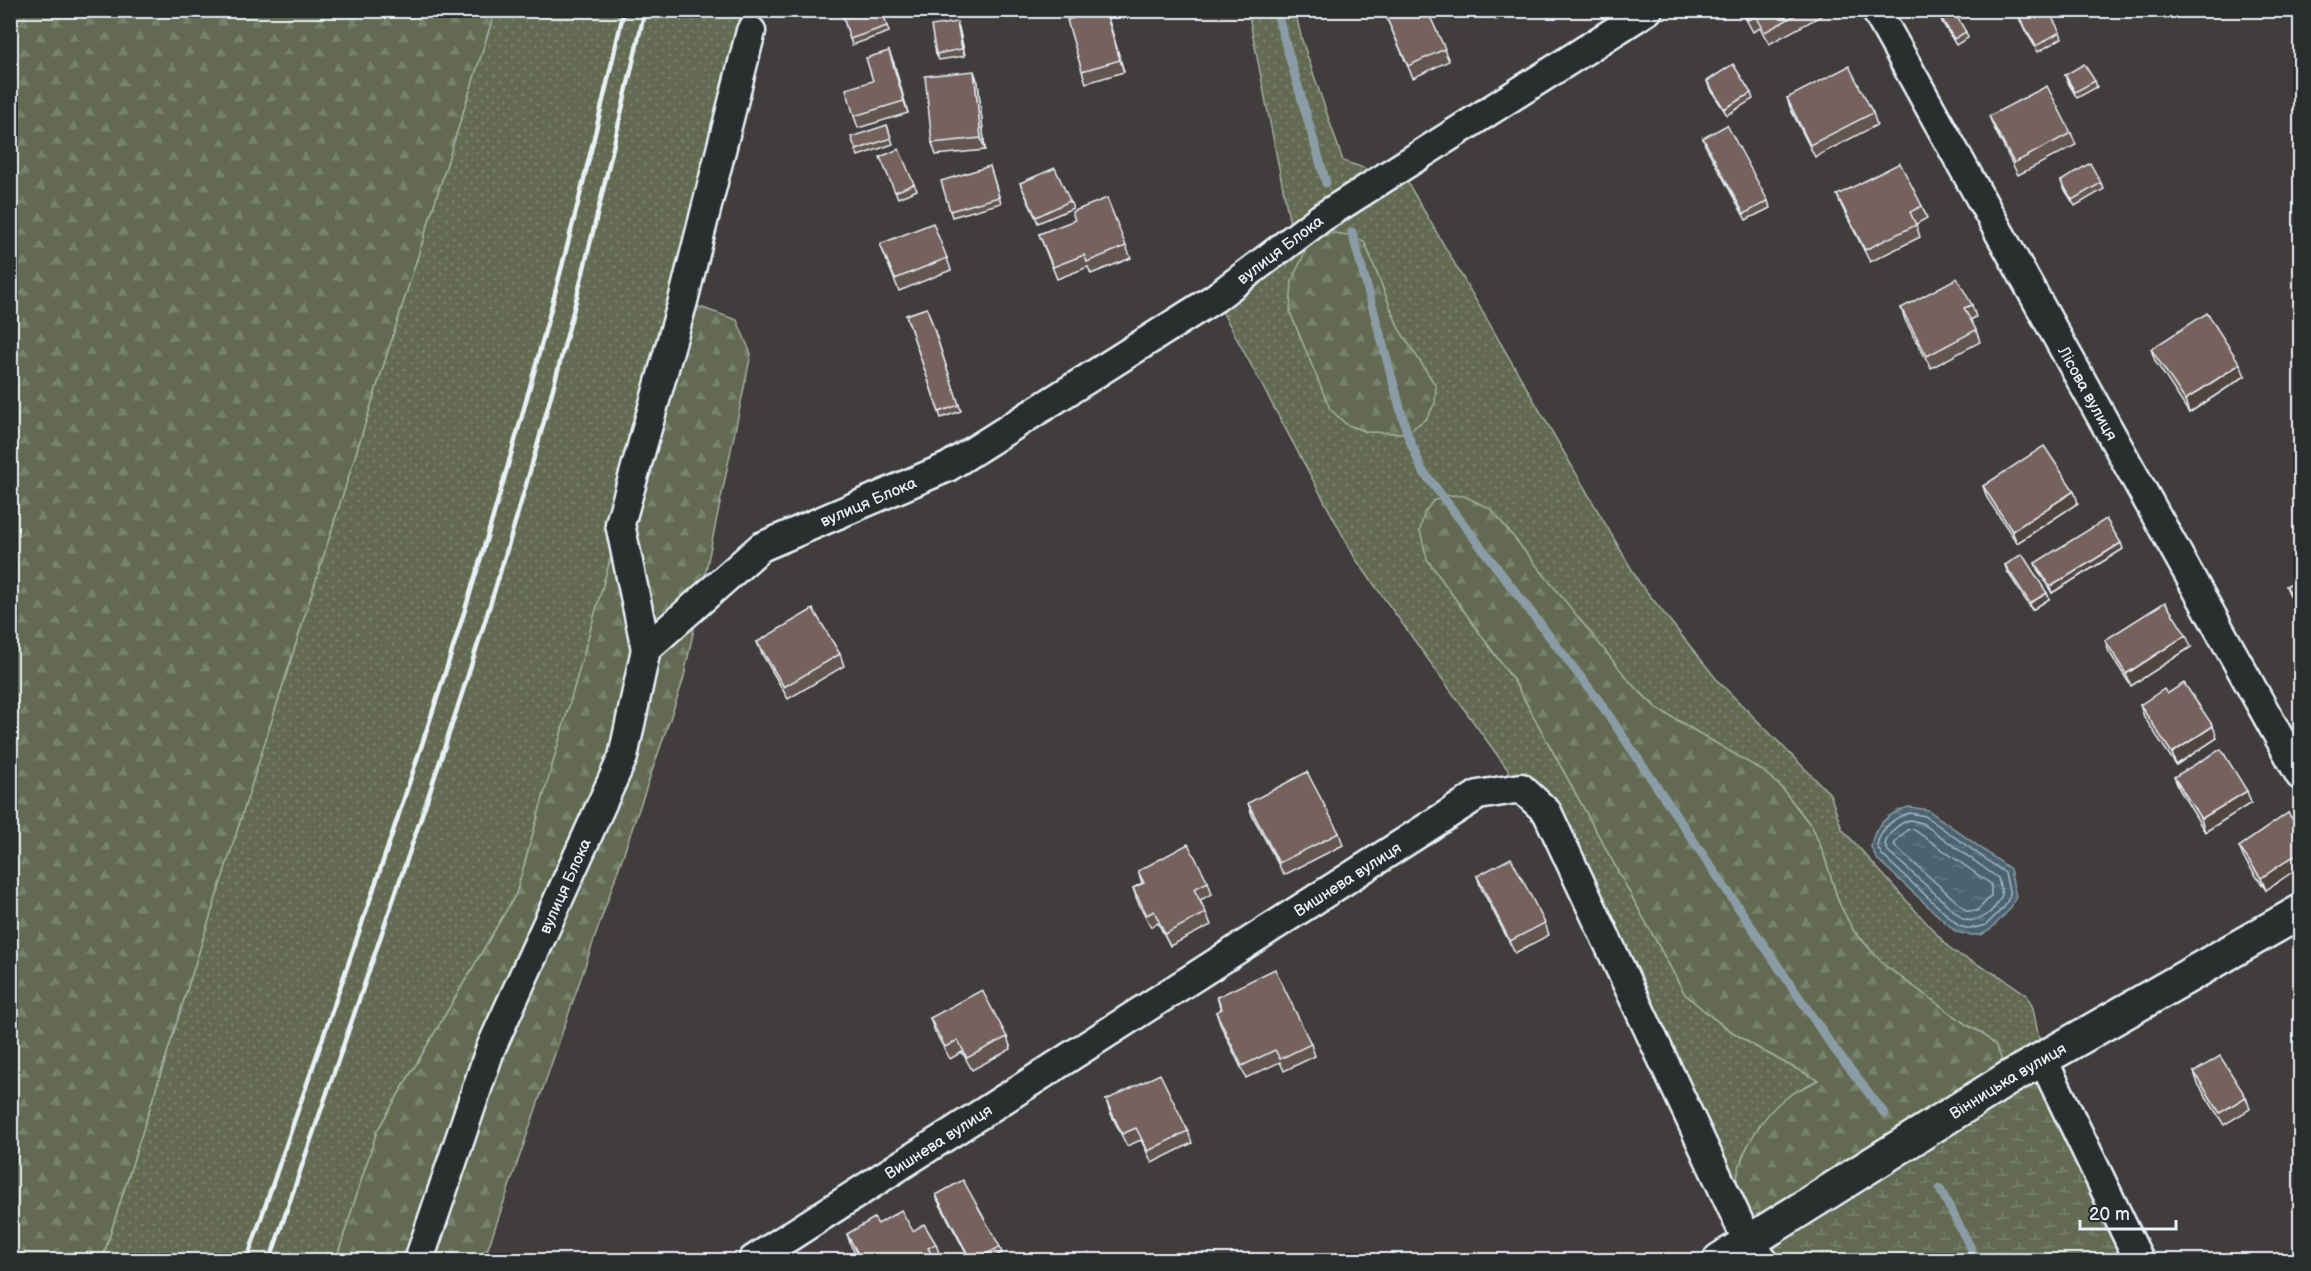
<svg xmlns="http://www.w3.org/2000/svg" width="2311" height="1271" font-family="'Balsamiq Sans',sans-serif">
	<defs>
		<pattern id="grass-dots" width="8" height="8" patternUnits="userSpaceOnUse" patternTransform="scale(1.5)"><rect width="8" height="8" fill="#636b51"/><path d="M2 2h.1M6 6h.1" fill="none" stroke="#79816b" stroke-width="1.8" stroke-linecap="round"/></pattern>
		<pattern id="forest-firs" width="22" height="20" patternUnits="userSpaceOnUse" patternTransform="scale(1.5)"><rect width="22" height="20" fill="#636b51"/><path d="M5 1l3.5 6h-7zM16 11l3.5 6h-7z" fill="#79816b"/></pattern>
		<pattern id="wetland-marsh" width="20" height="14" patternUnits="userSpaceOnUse" patternTransform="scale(1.5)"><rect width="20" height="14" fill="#636b51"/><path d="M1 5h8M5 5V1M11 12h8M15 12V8" fill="none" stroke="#79816b"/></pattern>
		<pattern id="water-ripples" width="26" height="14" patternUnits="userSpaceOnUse" patternTransform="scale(1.5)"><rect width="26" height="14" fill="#4b6470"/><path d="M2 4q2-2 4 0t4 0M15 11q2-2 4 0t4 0" fill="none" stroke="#657b85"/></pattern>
	</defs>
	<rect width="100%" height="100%" fill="#403d3c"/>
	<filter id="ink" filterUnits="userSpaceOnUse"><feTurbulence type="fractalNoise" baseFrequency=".0167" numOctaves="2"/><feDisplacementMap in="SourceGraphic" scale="12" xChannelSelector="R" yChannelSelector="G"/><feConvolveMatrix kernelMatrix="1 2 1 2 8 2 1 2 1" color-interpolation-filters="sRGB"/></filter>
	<g filter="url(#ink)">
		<!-- grass -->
		<g fill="url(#grass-dots)" stroke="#a6aea4" stroke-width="1.5" fill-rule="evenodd">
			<path d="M 495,11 L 746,11 L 751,31 L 683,301 L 516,894 L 377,1131 L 336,1260 L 102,1260 Z"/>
			<path d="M 1248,11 L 1295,11 L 1302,40 L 1343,161 L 1408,183 L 1639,582 L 1718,681 L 1830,794 L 1842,829 L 1952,951 L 2001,977 L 2027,995 L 2033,1008 L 2043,1060 L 2009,1078 L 1982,1033 L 1967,1025 L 1884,965 L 1853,930 L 1839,903 L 1823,852 L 1812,827 L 1781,787 L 1763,771 L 1657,708 L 1631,683 L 1427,559 L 1516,684 L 1685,994 C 1729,1035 1765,1053 1818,1080 C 1768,1102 1750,1135 1736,1186 L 1521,788 L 1355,558 L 1215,298 L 1293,239 ZM 1364,241 L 1399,329 L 1407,433 L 1367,432 L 1346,424 Z"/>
		</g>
		<!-- forest -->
		<g fill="url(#forest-firs)" stroke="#a6aea4" stroke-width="1.5">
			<path d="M 10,11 L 495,11 L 102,1260 L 11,1260 Z"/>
			<path d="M 1334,233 L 1348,235 L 1364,241 L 1399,329 L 1436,386 L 1435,403 L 1427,418 L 1407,433 L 1367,432 L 1346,424 L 1330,409 L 1290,312 L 1292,280 L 1307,248 L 1318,238 Z"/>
			<path d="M 683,301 L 737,320 L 751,354 L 683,681 L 484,1260 L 336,1260 L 377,1131 L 516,894 Z"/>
			<path d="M 1449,495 L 1464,496 L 1491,509 L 1631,683 L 1656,708 L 1763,771 L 1781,787 L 1812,827 L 1823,852 L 1839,903 L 1853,930 L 1884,965 L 1967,1025 L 1982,1033 L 1996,1046 L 2009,1078 L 1748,1242 C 1744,1224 1737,1205 1737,1187 C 1735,1160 1759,1122 1778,1104 C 1790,1093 1804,1088 1818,1080 C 1766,1053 1728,1034 1685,994 L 1516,684 L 1427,559 L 1420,531 L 1424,513 L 1433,501 Z"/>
		</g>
		<!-- wetland -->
		<path fill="url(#wetland-marsh)" stroke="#a6aea4" stroke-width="1.5" d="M 2043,1060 L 2139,1260 L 1763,1260 L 1748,1242 Z"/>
		<!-- water -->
		<path fill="url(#water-ripples)" stroke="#8a9ca6" stroke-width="1.5" d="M 1909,807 L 1928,810 L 2010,869 L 2016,897 L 2010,909 L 1990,930 L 1981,935 L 1969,935 L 1956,932 L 1877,859 L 1871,847 C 1873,827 1889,812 1909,807 Z"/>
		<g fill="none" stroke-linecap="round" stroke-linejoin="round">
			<!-- shore -->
			<g stroke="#a9b9c2" stroke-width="1.5">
				<path d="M 1910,813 L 1925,816 L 2005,873 L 2010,895 L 2005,906 L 1986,925 L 1970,929 L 1959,926 L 1882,855 L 1877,846 C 1879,830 1895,816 1910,813 Z"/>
				<path d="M 1910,820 L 1922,823 L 1998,878 L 2002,895 C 1995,911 1980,925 1963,919 L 1888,851 L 1885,844 C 1888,833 1899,823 1910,820 Z"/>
				<path d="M 1913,829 L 1991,884 L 1991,896 L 1977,911 L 1967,911 L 1895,846 L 1895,842 L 1907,830 Z"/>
			</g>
			<!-- stream -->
			<g stroke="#8a9ca6" stroke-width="9">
				<path d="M 1276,10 L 1326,183"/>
				<path d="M 1352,232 L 1407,433 L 1422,470 L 1599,701 L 1832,1046 L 1885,1114"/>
				<path d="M 1940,1189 L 1977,1260"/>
			</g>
			<defs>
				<g id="minor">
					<path id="s1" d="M 1876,10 L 2300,775"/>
					<path d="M 646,649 L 620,524 L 683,301 L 751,31"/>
					<path d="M 2043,1060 L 2139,1260"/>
					<path id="s2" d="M 419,1260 L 490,1050 L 623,757 L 646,649 L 761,547 L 948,467 L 1215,298 L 1321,218 L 1648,10"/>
					<path id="s3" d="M 753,1260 L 1478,795 L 1521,788 L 1547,812 L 1748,1242 L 1763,1260"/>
				</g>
				<g id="tertiary">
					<path id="s4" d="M 1720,1260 L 2009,1078 L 2300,912"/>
				</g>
			</defs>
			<!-- minor casing -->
			<use href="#minor" stroke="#e8f1f8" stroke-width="33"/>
			<!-- tertiary casing -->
			<use href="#tertiary" stroke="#e8f1f8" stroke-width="38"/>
			<!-- minor -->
			<use href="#minor" stroke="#2a2d2e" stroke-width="28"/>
			<!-- tertiary -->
			<use href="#tertiary" stroke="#2a2d2e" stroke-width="33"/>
			<!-- rail -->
			<g stroke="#e8f1f8" stroke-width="4.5">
				<path d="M 247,1260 C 315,1057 388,855 452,651 C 519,440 575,226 624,10"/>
				<path d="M 270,1260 C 363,983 465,707 543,425 C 581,288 613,149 645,10"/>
			</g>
		</g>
		<!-- wall -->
		<g fill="#645450" stroke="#e8f1f8" stroke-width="1.5">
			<path d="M 841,10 L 882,10 L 889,32 L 852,45 Z"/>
			<path d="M 1105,10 L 1124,72 L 1086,83 L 1082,71 Z"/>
			<path d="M 1383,10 L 1427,10 L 1449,61 L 1413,78 Z"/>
			<path d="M 1492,10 L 1515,10 L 1496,20 Z"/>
			<path d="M 1741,10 L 1819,10 L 1821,16 L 1769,44 L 1760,28 L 1753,32 Z"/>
			<path d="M 1940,16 L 1966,32 L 1968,38 L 1956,45 L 1942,22 Z"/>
			<path d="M 2019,17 L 2060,32 L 2062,38 L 2038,52 L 2021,23 Z"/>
			<path d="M 959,28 L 965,56 L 939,60 L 936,54 Z"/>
			<path d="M 889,51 L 908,113 L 858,128 L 854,116 Z"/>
			<path d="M 2065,75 L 2095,81 L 2097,87 L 2077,98 L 2067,81 Z"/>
			<path d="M 1707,81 L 1751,93 L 1753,99 L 1727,115 L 1709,87 Z"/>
			<path d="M 978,83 L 985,150 L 936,155 L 932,143 Z"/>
			<path d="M 1787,98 L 1873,113 L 1877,125 L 1815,157 L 1791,110 Z"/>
			<path d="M 1989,116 L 2071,133 L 2076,145 L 2018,175 L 1994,128 Z"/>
			<path d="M 887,125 L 893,144 L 858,156 L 856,150 Z"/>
			<path d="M 1703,138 L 1768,201 L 1770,208 L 1746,220 L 1705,145 Z"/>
			<path d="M 883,163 L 914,184 L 917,190 L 898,198 Z"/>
			<path d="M 992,173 L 1001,203 L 952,217 L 950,211 Z"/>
			<path d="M 2061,181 L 2101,183 L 2104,189 L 2075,206 L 2063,187 Z"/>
			<path d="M 1020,183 L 1070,201 L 1073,208 L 1038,223 Z"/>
			<path d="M 1837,195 L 1922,206 L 1927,218 L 1916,224 L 1920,237 L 1870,262 L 1842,207 Z"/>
			<path d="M 1039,234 L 1126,246 L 1131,258 L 1091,274 L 1088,267 L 1057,279 Z"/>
			<path d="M 880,244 L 947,258 L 951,270 L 899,291 Z"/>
			<path d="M 1972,305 L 1976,317 L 1970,320 L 1976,330 L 1980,342 L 1931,368 L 1905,320 L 1901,308 Z"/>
			<path d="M 927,308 L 961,411 L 941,418 L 906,315 Z"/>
			<path d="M 2151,349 L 2245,376 L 2189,413 L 2155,361 Z"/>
			<path d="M 1983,486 L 2078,503 L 2017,543 L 1987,498 Z"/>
			<path d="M 2123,549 L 2052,593 L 2037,569 L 2035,563 Z"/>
			<path d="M 2005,565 L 2047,593 L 2049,599 L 2032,610 L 2007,571 Z"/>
			<path d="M 2301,578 L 2301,615 L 2291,598 L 2286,586 Z"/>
			<path d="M 2105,640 L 2191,647 L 2131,686 L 2109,652 Z"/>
			<path d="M 757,642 L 840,654 L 844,666 L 788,699 L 762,654 Z"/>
			<path d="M 2167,694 L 2217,738 L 2176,765 L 2144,717 L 2140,705 Z"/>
			<path d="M 2174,777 L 2251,803 L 2205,832 L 2179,789 Z"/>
			<path d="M 1248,803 L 1339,833 L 1343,845 L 1284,875 L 1252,815 Z"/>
			<path d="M 2288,813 L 2266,890 L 2244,859 L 2239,847 Z"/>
			<path d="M 1138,871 L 1208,882 L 1212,894 L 1200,900 L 1206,913 L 1211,925 L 1170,946 L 1158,923 L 1151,927 L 1137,900 L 1133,888 L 1142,883 Z"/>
			<path d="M 1477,876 L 1545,923 L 1549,935 L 1515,953 L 1481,888 Z"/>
			<path d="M 1217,997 L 1311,1044 L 1315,1056 L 1284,1071 L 1280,1062 L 1246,1078 L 1220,1024 L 1216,1012 L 1221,1010 Z"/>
			<path d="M 930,1018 L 1007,1037 L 1011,1049 L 972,1070 L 962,1052 L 950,1059 L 934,1030 Z"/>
			<path d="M 2194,1072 L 2246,1097 L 2250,1109 L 2224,1125 L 2198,1084 Z"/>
			<path d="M 1106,1100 L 1188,1131 L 1192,1143 L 1152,1163 L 1141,1140 L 1127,1146 L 1110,1112 Z"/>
			<path d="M 936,1195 L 1000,1247 L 1002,1253 L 988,1260 L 970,1260 L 938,1201 Z"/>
			<path d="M 878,1224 L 913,1231 L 936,1244 L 940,1256 L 934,1259 L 859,1260 L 851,1246 L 847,1234 Z"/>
		</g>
		<!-- shaded-wall -->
		<g fill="#514541" stroke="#e8f1f8" stroke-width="1.5">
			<path d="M 1105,10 L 1109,21 L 1124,72 L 1120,60 Z"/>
			<path d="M 957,22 L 959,28 L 965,56 L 962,49 Z"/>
			<path d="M 889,51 L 894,63 L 908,113 L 904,101 Z"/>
			<path d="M 974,71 L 978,83 L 985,150 L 981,138 Z"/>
			<path d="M 2240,364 L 2245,376 L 2189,413 L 2185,400 Z"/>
			<path d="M 2074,491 L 2078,503 L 2017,543 L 2012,531 Z"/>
			<path d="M 2121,543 L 2123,549 L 2052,593 L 2050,587 Z"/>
			<path d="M 2047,593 L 2049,599 L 2032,610 L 2030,603 Z"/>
			<path d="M 2186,635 L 2191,647 L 2131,686 L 2126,674 Z"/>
			<path d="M 2213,726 L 2217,738 L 2176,765 L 2172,753 Z"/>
			<path d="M 2247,791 L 2251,803 L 2205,832 L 2201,819 Z"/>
			<path d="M 2301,851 L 2301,866 L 2266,890 L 2261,878 Z"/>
		</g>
		<!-- building -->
		<g fill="#74625d" stroke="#e8f1f8" stroke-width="1.5">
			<path d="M 841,10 L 882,10 L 887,26 L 850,39 Z"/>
			<path d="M 1100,10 L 1105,10 L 1120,60 L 1082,71 L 1067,20 Z"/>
			<path d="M 1383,10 L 1427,10 L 1445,49 L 1408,66 Z"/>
			<path d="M 1743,10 L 1805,10 L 1765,32 L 1756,16 L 1748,20 Z"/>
			<path d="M 1948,10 L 1953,10 L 1966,32 L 1954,39 L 1940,16 Z"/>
			<path d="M 2031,10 L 2048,10 L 2060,32 L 2036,46 L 2019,17 Z"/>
			<path d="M 957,22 L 962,49 L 936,54 L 931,26 Z"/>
			<path d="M 889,51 L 904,101 L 854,116 L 846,89 L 873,81 L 866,58 Z"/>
			<path d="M 1733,64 L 1751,93 L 1724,109 L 1707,81 Z"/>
			<path d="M 2084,64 L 2095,81 L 2075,92 L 2065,75 Z"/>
			<path d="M 1849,66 L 1873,113 L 1810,145 L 1787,98 Z"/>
			<path d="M 974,71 L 981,138 L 932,143 L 925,76 Z"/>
			<path d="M 2047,86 L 2071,133 L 2014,163 L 1989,116 Z"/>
			<path d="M 887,125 L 891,138 L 856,150 L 851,137 Z"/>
			<path d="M 1727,125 L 1768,201 L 1744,214 L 1703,138 Z"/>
			<path d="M 899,149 L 914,184 L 895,192 L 880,157 Z"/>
			<path d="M 1900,163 L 1922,206 L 1910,212 L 1916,225 L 1865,250 L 1837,195 Z"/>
			<path d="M 2090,163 L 2101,183 L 2072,200 L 2061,181 Z"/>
			<path d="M 990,166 L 999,197 L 950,211 L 941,181 Z"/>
			<path d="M 1055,168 L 1070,201 L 1036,217 L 1020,183 Z"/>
			<path d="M 1107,198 L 1126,246 L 1087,262 L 1084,255 L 1053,267 L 1039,234 L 1075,220 L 1072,212 Z"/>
			<path d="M 933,223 L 947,258 L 895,279 L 880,244 Z"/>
			<path d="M 1957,278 L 1972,305 L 1964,308 L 1976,330 L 1927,356 L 1901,308 Z"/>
			<path d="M 927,308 L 959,405 L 939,412 L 906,315 Z"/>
			<path d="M 2207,313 L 2240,364 L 2185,400 L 2151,349 Z"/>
			<path d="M 2044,446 L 2074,491 L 2012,531 L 1983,486 Z"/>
			<path d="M 2106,519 L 2121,543 L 2050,587 L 2035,563 Z"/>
			<path d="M 2022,554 L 2047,593 L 2030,603 L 2005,565 Z"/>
			<path d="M 2301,578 L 2301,610 L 2286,586 Z"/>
			<path d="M 2165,602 L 2186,635 L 2126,674 L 2105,640 Z"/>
			<path d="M 813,609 L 840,654 L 784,687 L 757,642 Z"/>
			<path d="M 2184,683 L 2213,726 L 2172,753 L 2140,705 L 2164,689 L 2167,694 Z"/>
			<path d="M 2221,749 L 2247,791 L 2201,819 L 2174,777 Z"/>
			<path d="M 1307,772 L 1339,833 L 1279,863 L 1248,803 Z"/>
			<path d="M 2288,813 L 2301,831 L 2301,851 L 2261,878 L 2239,847 Z"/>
			<path d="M 1188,844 L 1208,882 L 1194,889 L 1206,913 L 1165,934 L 1154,911 L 1147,915 L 1133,888 L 1144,883 L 1138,871 Z"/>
			<path d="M 1511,858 L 1545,923 L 1510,941 L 1477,876 Z"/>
			<path d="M 1275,969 L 1311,1044 L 1280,1059 L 1275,1050 L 1242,1066 L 1216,1012 L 1222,1009 L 1217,997 Z"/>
			<path d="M 982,990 L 1007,1037 L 967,1058 L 958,1040 L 945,1047 L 930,1018 Z"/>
			<path d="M 2220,1056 L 2246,1097 L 2220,1113 L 2194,1072 Z"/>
			<path d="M 1160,1074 L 1188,1131 L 1148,1151 L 1136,1128 L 1122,1134 L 1106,1100 Z"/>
			<path d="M 963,1180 L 1000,1247 L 975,1260 L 971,1260 L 936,1195 Z"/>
			<path d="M 901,1210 L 913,1231 L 924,1224 L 936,1244 L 928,1248 L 935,1260 L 859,1260 L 861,1259 L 847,1234 L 874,1218 L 878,1224 Z"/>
		</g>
	</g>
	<g text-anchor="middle" stroke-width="6" stroke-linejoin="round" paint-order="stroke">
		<!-- street labels -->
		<g font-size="16" fill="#e8f1f8" stroke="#2a2d2e">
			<text dy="6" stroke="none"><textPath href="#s2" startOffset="1408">вулиця Блока</textPath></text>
			<text dy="6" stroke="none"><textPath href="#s1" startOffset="438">Лісова вулиця</textPath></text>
			<text dy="6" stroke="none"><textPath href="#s2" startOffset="924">вулиця Блока</textPath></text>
			<text dy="6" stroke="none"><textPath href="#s3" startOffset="706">Вишнева вулиця</textPath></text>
			<text dy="6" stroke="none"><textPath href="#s2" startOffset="402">вулиця Блока</textPath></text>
			<text dy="6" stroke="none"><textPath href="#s4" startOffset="339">Вінницька вулиця</textPath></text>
			<text dy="6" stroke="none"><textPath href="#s3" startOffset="220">Вишнева вулиця</textPath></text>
		</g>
	</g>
	<!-- margin -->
	<rect width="2311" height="1271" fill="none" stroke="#2a2d2e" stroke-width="36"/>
	<rect x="18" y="18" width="2275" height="1235" fill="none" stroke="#e8f1f8" stroke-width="2" filter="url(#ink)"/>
	<!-- scale -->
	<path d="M2080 1220v9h96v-9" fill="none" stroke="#e8f1f8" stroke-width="3"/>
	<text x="2089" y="1220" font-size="18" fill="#e8f1f8" stroke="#2a2d2e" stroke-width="4.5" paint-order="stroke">20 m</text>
</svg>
